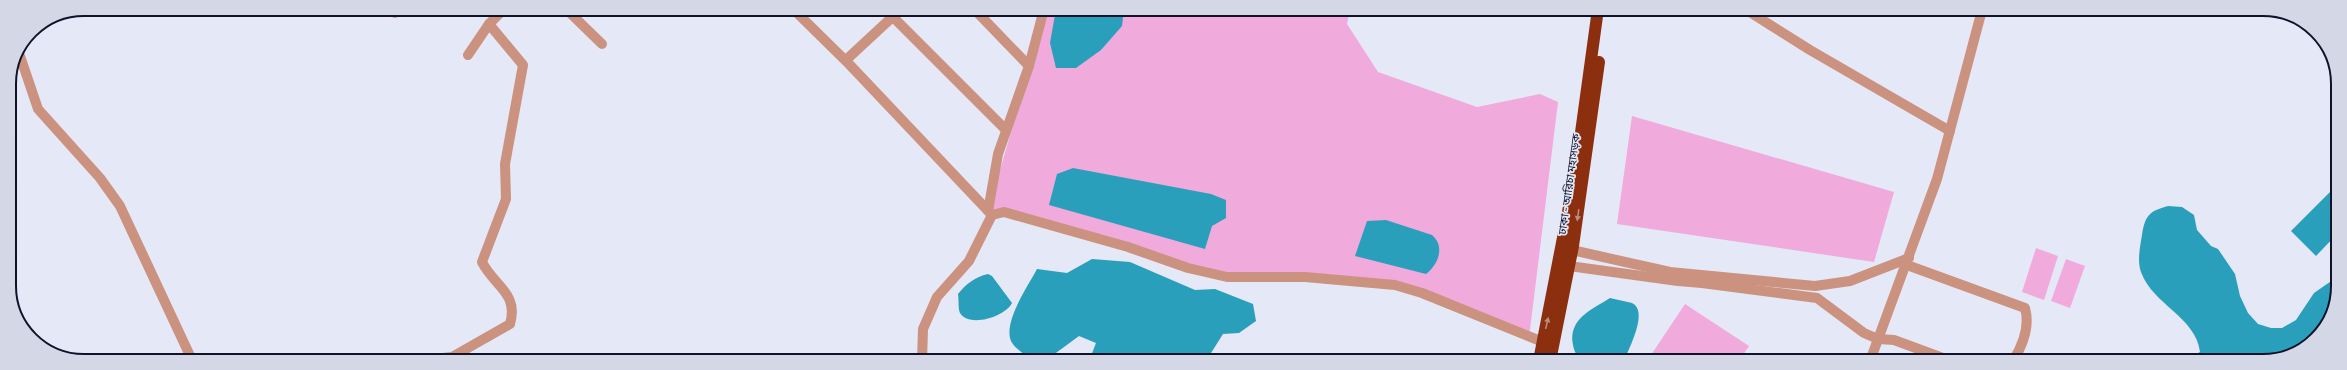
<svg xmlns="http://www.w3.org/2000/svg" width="2347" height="370" font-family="Commissioner,'Noto Sans Bengali',sans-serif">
	<rect width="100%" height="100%" fill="#e5e8f6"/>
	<!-- green -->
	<g fill="#f0abdc">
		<path d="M 1047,9 L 1350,9 L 1347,24 L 1378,72 L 1477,107 L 1540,94 L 1558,102 L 1529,338 L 1395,285 L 1204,271 L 988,211 Z"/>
		<path d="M 1632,116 L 1894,192 L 1874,262 L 1617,224 Z"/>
		<path d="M 2036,248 L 2058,256 L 2044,300 L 2022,292 Z"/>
		<path d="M 2066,259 L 2085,266 L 2070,308 L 2051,301 Z"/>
		<path d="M 1685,304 L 1749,346 L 1739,361 L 1647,361 Z"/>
	</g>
	<!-- water -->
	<g fill="#2a9fbb">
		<path d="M 1056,9 L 1124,9 L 1122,26 L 1101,50 L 1076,68 L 1056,68 L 1050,43 Z"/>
		<path d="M 1073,168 L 1211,194 L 1226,200 L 1226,218 L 1212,226 L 1205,249 L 1049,205 L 1057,174 Z"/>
		<path d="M 2337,185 L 2337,234 L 2316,256 L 2291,231 Z"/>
		<path d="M 2168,206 L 2182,207 L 2194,215 L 2197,230 L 2211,246 L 2218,249 L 2235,274 L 2240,296 L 2248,313 L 2258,324 L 2271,328 L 2282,328 L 2296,320 L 2314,293 L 2337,277 L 2337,296 L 2313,342 L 2264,361 L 2183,361 L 2200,352 C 2196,317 2153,305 2141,272 C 2137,261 2140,247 2142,235 C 2145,216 2149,211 2168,206 Z"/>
		<path d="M 1386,220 L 1432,235 C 1445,246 1439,264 1426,274 L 1355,256 L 1367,221 Z"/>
		<path d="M 1092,259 L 1130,262 L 1195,290 L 1215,289 L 1253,304 L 1256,321 L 1239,333 L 1223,334 L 1206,361 L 1089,361 L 1096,343 L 1079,336 L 1045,361 L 1032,361 C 1026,355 1015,349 1011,341 C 1003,322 1028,286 1037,269 L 1067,273 Z"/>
		<path d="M 988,274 L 992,276 L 1012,303 C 1005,317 969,328 960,313 C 958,309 959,300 958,294 C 966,284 975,277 988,274 Z"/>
		<path d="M 1610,298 C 1617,300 1625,301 1632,303 C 1649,311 1629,348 1624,361 L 1582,361 C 1577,357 1574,351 1573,345 C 1568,319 1591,310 1610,298 Z"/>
	</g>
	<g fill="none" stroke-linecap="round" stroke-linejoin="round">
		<!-- minor -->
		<g stroke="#cb9280" stroke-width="10">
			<path d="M 566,9 L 602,44"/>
			<path d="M 793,9 L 849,64 L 992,215"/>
			<path d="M 885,9 L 1006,130"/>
			<path d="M 974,9 L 1029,66 L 998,154 L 988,211"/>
			<path d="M 1745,9 L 1810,50 L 1950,131"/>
			<path d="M 395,13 L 399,9"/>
			<path d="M 18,50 L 38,109 L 100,178 L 120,206 L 192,360"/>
			<path d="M 468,55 L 489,24 L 504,9"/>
			<path d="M 846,60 L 901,9"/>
			<path d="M 1029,66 L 1044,9"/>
			<path d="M 1572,250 L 1670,272 L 1815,286 L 1850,281 L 1909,258"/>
			<path d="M 1907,265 L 2025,308 C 2030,326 2023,345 2013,361"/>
			<path d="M 1569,266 L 1678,281 L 1702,283 L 1817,298 L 1864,333 L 1878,339 L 1894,340 L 1951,361"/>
			<path d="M 424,360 L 452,357 L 510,324 C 519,293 494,286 482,262 L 506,199 L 505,164 L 523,65 L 489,24"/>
			<path d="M 922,361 L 923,329 L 937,297 L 969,261 L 992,215 L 1004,212 L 1128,247 L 1188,268 L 1227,277 L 1305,277 L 1395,285 L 1422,293 L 1543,342"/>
			<path d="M 1870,361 L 1937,179 L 1982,10"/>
		</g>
		<!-- highway -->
		<g stroke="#8c2f0e" stroke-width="12">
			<path d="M 1539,361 L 1575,176 L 1598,9"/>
			<path d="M 1550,361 L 1573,246 L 1599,62"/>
		</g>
	</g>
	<!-- one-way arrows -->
	<defs><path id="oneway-solid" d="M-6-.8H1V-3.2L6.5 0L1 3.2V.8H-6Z"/></defs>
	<g fill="#b88c82">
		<use href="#oneway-solid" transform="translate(1578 215) rotate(98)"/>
		<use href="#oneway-solid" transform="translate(1547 323) rotate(-77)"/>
	</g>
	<g text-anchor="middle" stroke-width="3.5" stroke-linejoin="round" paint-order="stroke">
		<!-- street labels -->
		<g font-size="11" fill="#10122a" stroke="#e5e8f6">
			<text transform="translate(1569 184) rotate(-82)" y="4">ঢাকা - আরিচা মহাসড়ক</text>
		</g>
	</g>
	<!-- crop -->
	<path d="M0 0H2347V370H0ZM84 16H2263A68 68 0 0 1 2331 84V286A68 68 0 0 1 2263 354H84A68 68 0 0 1 16 286V84A68 68 0 0 1 84 16Z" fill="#d4d7e6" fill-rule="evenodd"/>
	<path fill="none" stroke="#10122a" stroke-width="2" d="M84 16H2263A68 68 0 0 1 2331 84V286A68 68 0 0 1 2263 354H84A68 68 0 0 1 16 286V84A68 68 0 0 1 84 16Z"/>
</svg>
